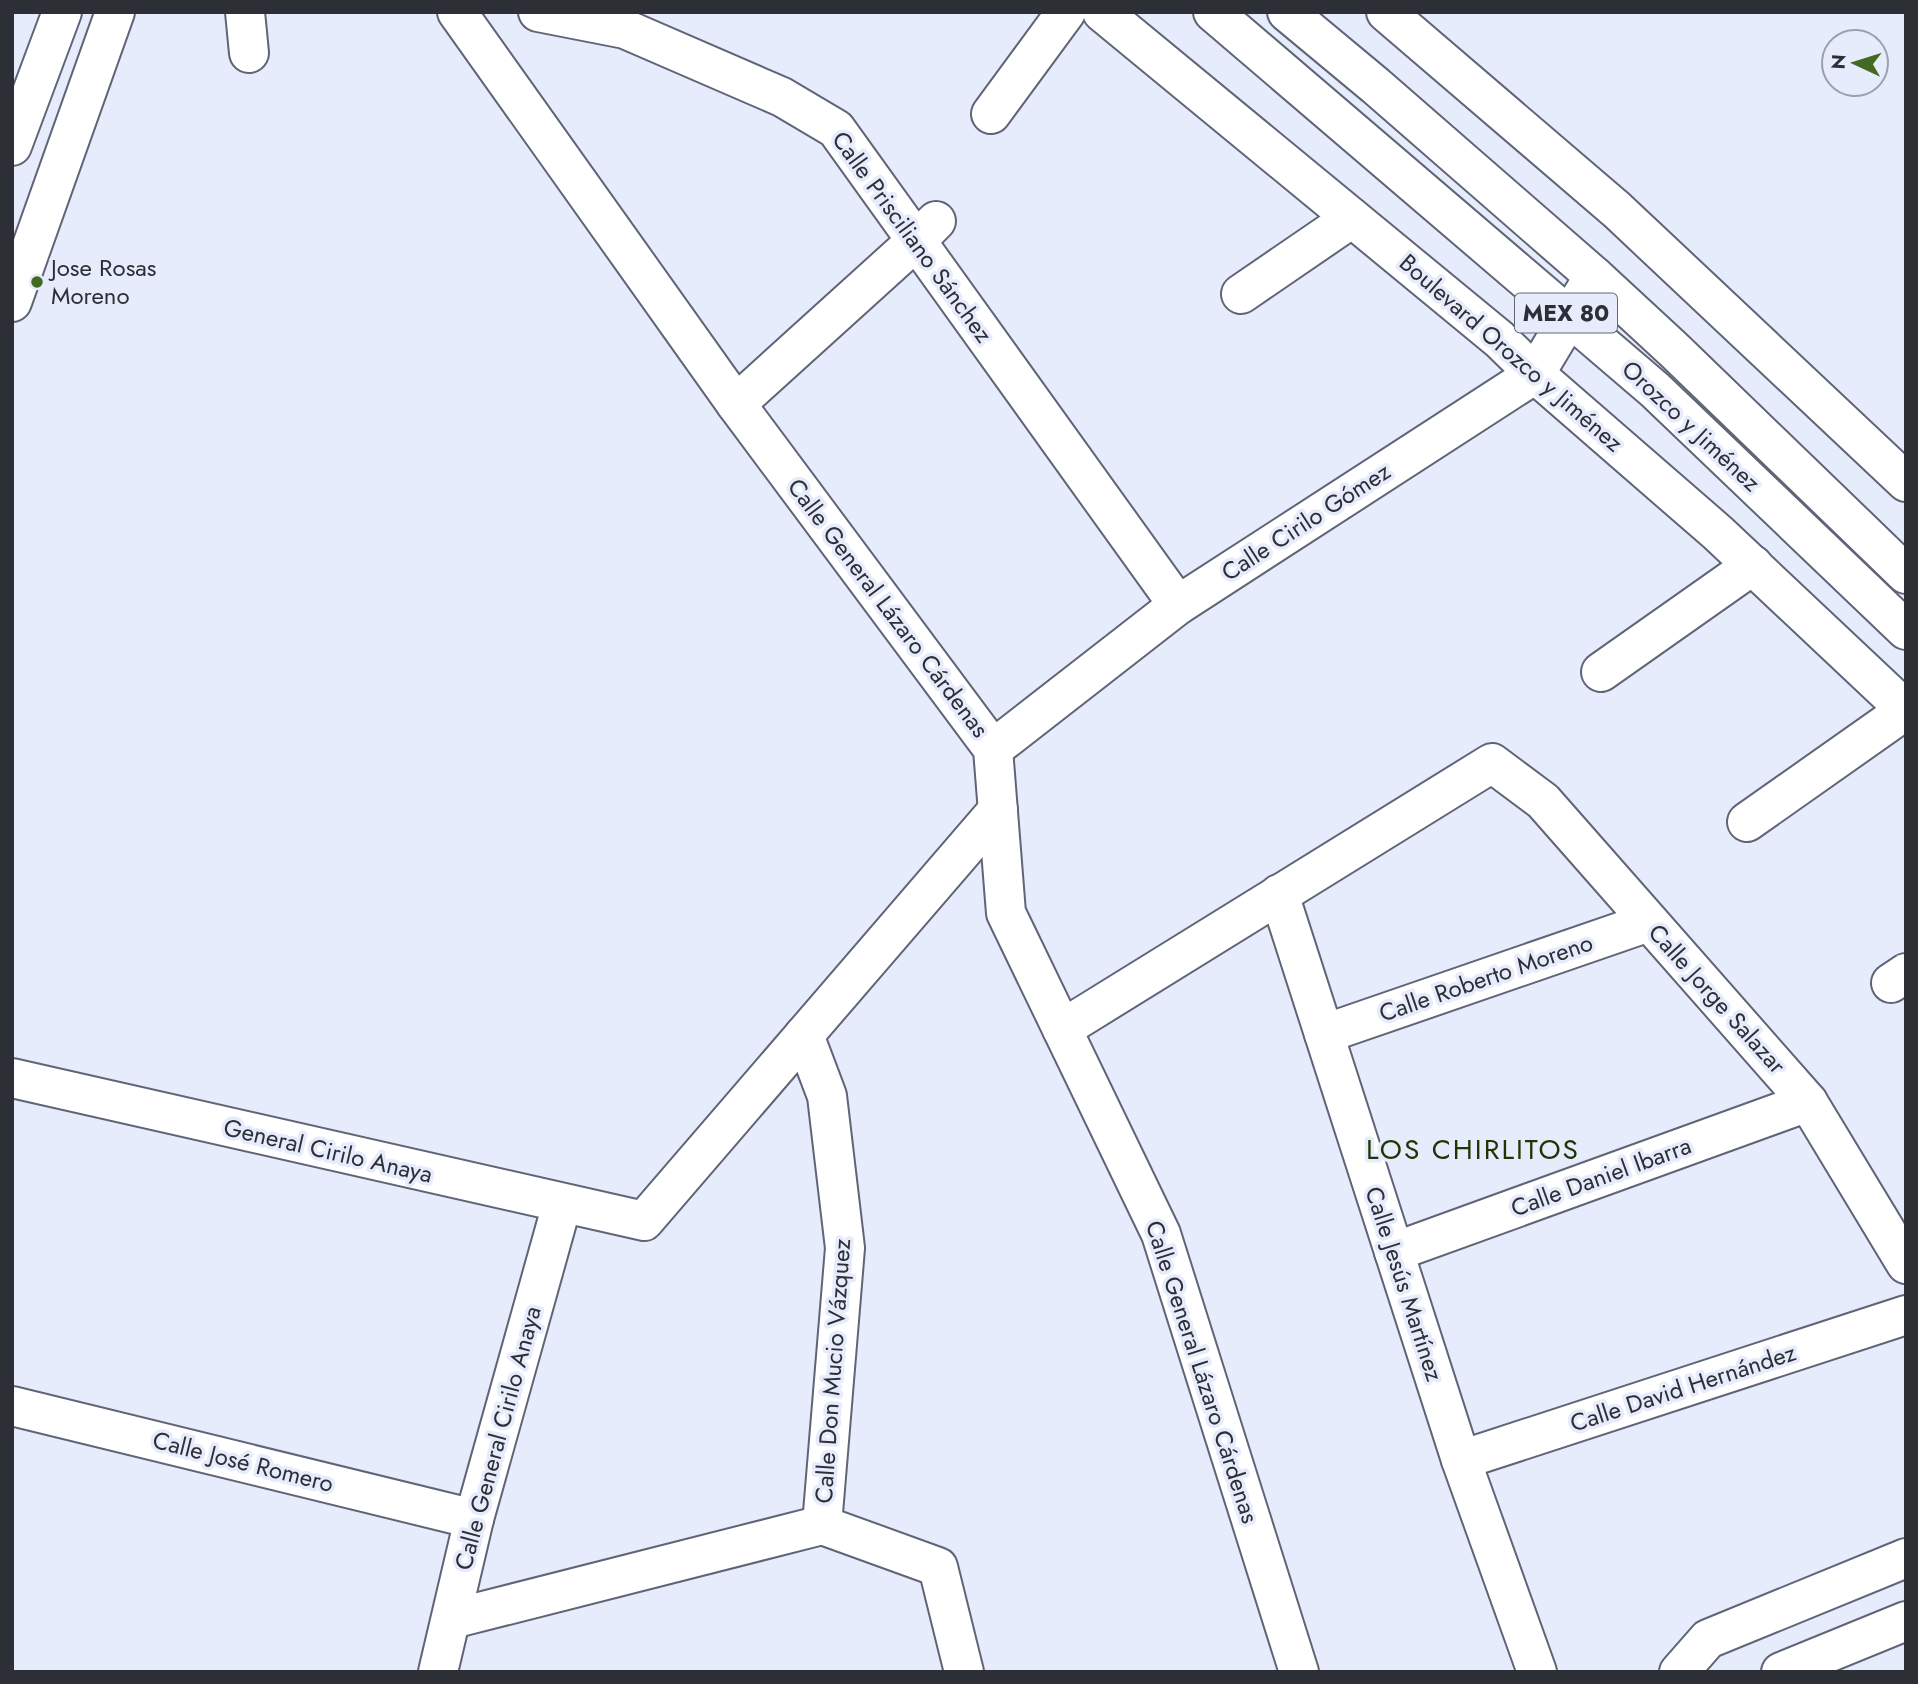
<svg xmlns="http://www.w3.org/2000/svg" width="1918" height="1684" font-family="Jost,sans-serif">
	<rect width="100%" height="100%" fill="#e7ecfc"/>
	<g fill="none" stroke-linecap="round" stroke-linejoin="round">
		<defs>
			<g id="street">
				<path d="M 245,12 L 249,53"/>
				<path d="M 457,12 L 736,404 L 993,749 L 1006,913 L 1161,1234 L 1299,1672"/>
				<path d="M 538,12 L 625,29 L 782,97 L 836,129 L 1178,605"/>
				<path d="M 1102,12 L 1499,339 L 1535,374 L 1718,533 L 1906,710"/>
				<path d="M 1386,12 L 1617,210 L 1906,482"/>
				<path d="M 991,114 L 1066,12"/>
				<path d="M 12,146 L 62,12"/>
				<path d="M 1241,294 L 1352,218"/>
				<path d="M 12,302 L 115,12"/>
				<path d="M 736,404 L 916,241 L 936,221"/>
				<path d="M 1601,672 L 1753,565"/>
				<path d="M 993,749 L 1178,605 L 1535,374 L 1594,276"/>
				<path d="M 1747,822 L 1906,710"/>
				<path d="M 1279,894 L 1461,1460 L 1537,1672"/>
				<path d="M 1891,983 L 1906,973"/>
				<path d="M 1062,1029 L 1492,763 L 1543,801 L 1808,1102 L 1906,1264"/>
				<path d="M 1324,1034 L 1649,922"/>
				<path d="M 804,1035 L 827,1096 L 845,1248 L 822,1525"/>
				<path d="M 12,1078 L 644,1221 L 998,810"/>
				<path d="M 1394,1252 L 1808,1102"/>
				<path d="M 12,1406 L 474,1519"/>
				<path d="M 1461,1460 L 1906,1315"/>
				<path d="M 822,1525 L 938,1567 L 964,1672"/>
				<path d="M 452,1619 L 822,1525"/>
				<path d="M 438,1672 L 474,1519 L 562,1204"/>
				<path d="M 1679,1672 L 1708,1639 L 1906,1558"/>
				<path d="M 1781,1672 L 1906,1621"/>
			</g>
			<g id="highway">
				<path d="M 1213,12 L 1655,390 L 1906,630"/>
				<path d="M 1287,12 L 1376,86 L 1594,276 L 1674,350 L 1906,574"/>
			</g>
		</defs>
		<!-- street casing -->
		<use href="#street" stroke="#5f6476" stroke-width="42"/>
		<!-- highway casing -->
		<use href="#highway" stroke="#5f6476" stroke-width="42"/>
		<!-- street -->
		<use href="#street" stroke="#fff" stroke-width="38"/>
		<!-- highway -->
		<use href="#highway" stroke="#fff" stroke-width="38"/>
	</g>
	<!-- markers -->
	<circle fill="#446922" stroke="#e7ecfc" stroke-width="2.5" cx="37" cy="282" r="7"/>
	<g text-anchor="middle" stroke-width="7" stroke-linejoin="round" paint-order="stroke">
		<!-- shield labels -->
		<rect fill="#e7ecfc" stroke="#656872" stroke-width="2" x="1515" y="293.5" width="102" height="39" rx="5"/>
		<g font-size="23" font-weight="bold" fill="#2d2f37">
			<text x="1566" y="321">MEX 80</text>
		</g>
		<!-- street labels -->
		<g font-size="24" fill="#2d2f37" stroke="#e7ecfc">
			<text transform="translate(912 237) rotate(54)" y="8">Calle Prisciliano Sánchez</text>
			<text transform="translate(1511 353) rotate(41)" y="8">Boulevard Orozco y Jiménez</text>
			<text transform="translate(1691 426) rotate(43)" y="8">Orozco y Jiménez</text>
			<text transform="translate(1306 522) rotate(-33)" y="8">Calle Cirilo Gómez</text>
			<text transform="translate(888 608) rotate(53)" y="8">Calle General Lázaro Cárdenas</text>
			<text transform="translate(1486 978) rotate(-19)" y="8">Calle Roberto Moreno</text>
			<text transform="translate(1717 999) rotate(48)" y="8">Calle Jorge Salazar</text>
			<text transform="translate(328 1151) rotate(13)" y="8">General Cirilo Anaya</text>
			<text transform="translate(1601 1177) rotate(-20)" y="8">Calle Daniel Ibarra</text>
			<text transform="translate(1404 1284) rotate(72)" y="8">Calle Jesús Martínez</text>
			<text transform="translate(833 1371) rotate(-86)" y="8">Calle Don Mucio Vázquez</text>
			<text transform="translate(1202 1372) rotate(72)" y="8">Calle General Lázaro Cárdenas</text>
			<text transform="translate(1683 1388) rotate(-18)" y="8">Calle David Hernández</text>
			<text transform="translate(498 1438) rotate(-75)" y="8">Calle General Cirilo Anaya</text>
			<text transform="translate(243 1462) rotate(14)" y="8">Calle José Romero</text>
		</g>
		<!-- poi labels -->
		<g font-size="24" fill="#2d2f37" stroke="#e7ecfc" text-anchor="start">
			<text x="51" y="276">Jose Rosas<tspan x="51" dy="28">Moreno</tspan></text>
		</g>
		<!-- quarter labels -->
		<g font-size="28" letter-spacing="2" fill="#1d3603" stroke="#e7ecfc">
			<text x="1473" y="1159">LOS CHIRLITOS</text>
		</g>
	</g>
	<!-- border -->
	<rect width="1918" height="1684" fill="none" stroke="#2d2f37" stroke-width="28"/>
	<!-- north arrow -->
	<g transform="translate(1855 63) rotate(274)"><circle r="33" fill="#e7ecfc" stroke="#9da0ad" stroke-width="2"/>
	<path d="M0-5L12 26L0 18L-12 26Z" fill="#446922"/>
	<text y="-10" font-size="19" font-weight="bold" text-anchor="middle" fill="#2d2f37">N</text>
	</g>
</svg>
